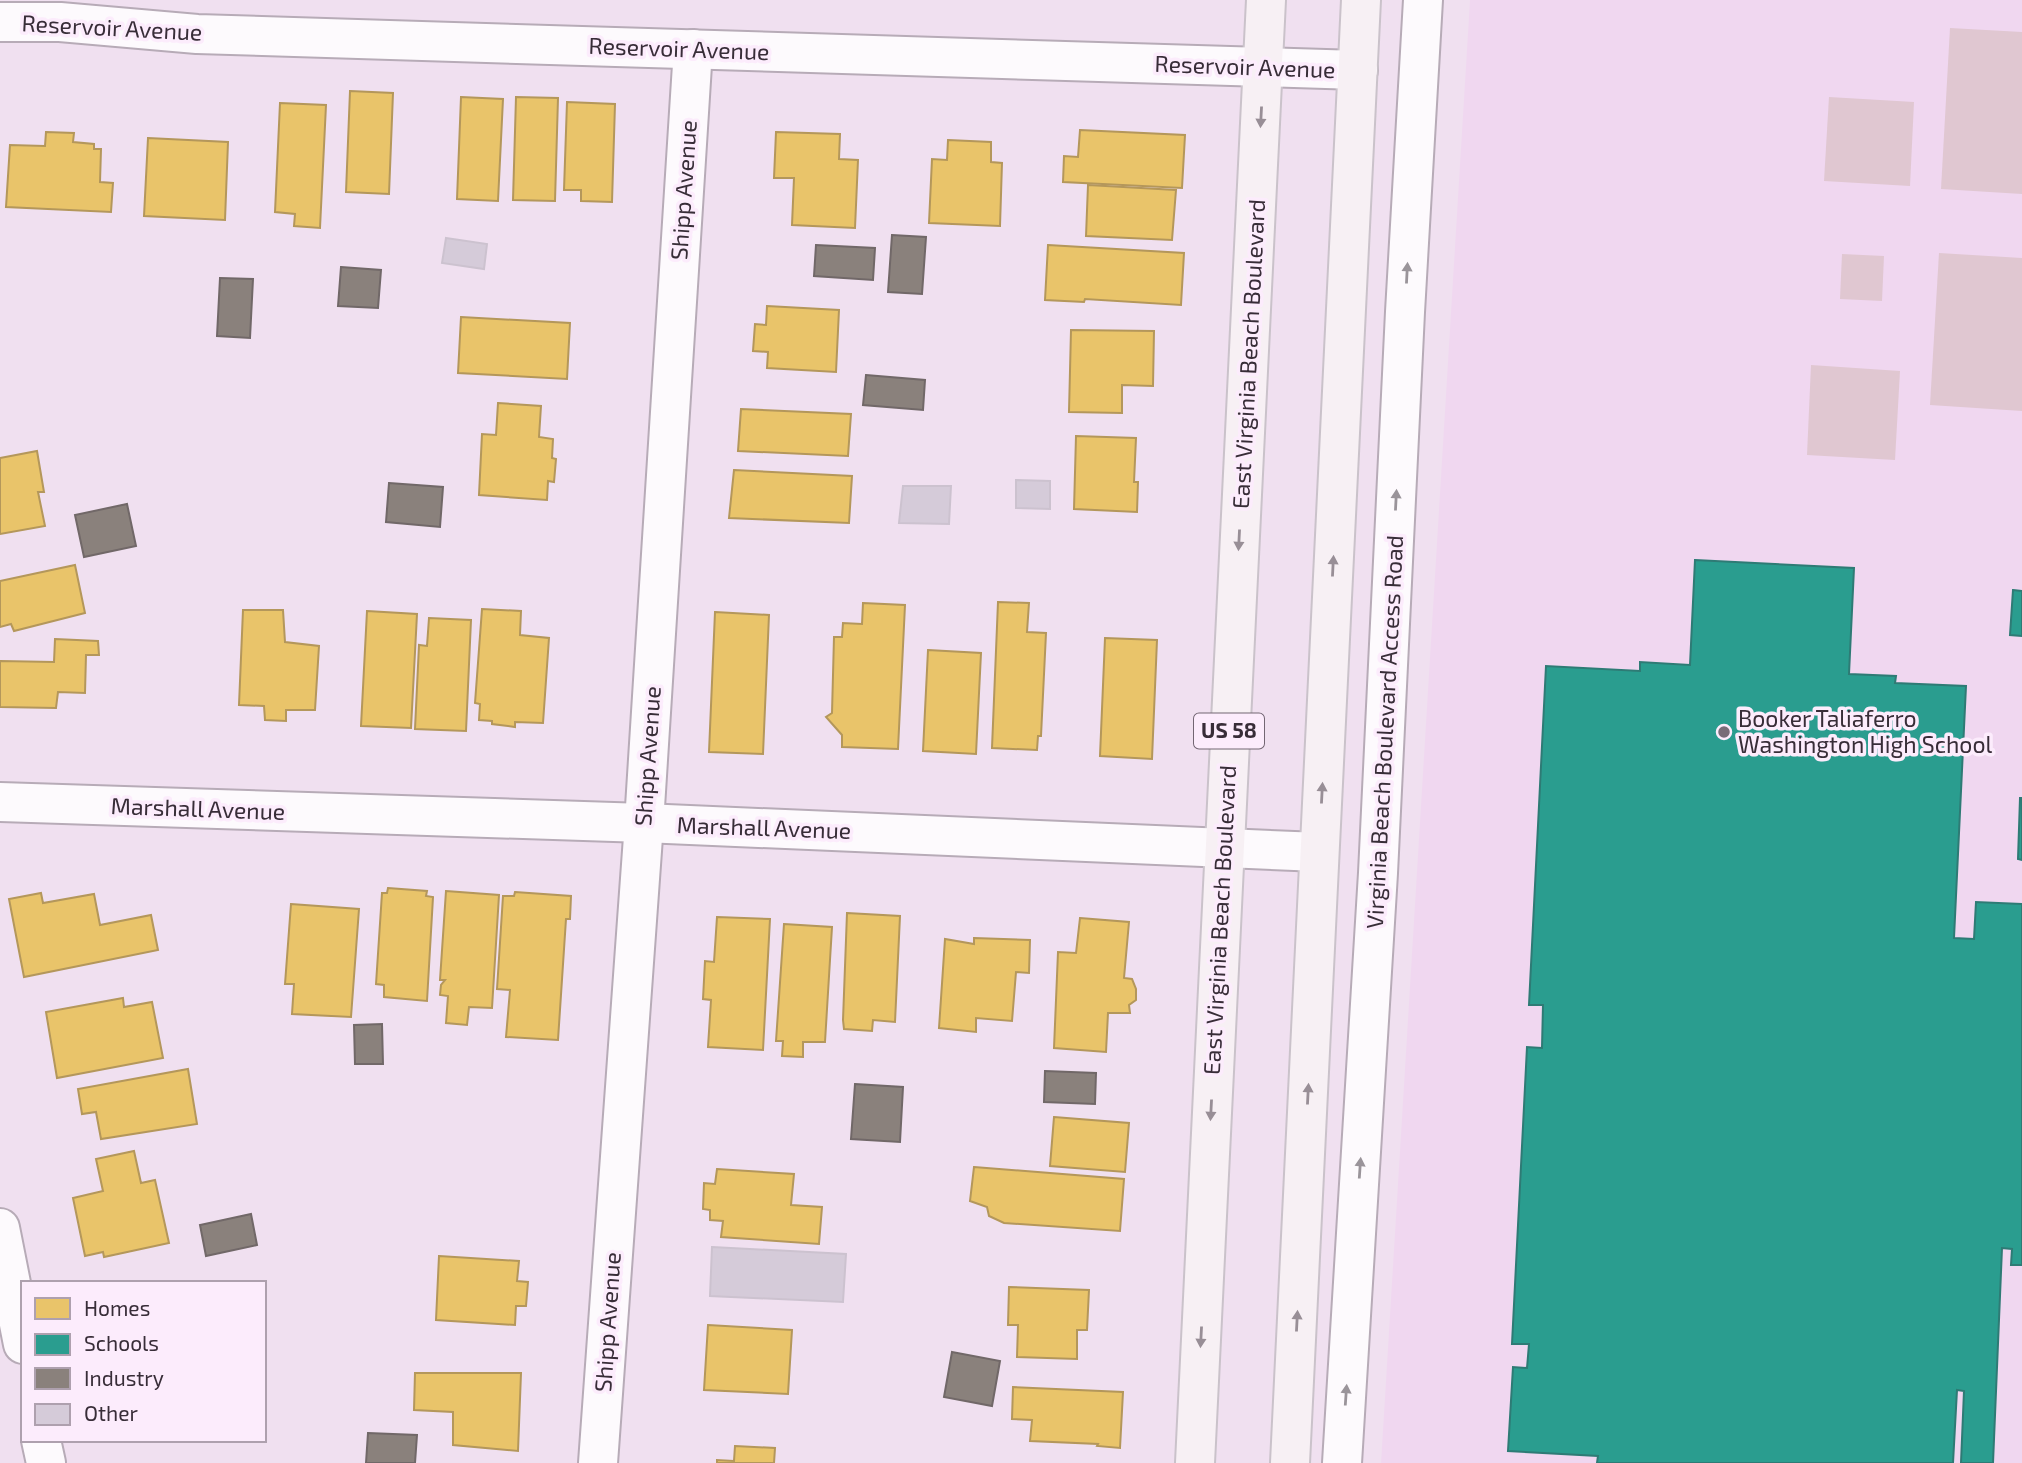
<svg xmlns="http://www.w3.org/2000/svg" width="2022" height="1463" font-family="'Exo 2',sans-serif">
	<rect width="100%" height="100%" fill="#f0e0f0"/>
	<!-- built -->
	<path fill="#f0d7f0" d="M 1470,0 L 2022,0 L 2022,1463 L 1381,1463 Z"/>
	<!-- green -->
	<g fill="#e0c7d1">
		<path d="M 1950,28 L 2022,32 L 2022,194 L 1941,189 Z"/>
		<path d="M 1829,97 L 1914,102 L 1910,186 L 1824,181 Z"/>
		<path d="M 1939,253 L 2022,258 L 2022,411 L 1930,405 Z"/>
		<path d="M 1842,254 L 1884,256 L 1882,301 L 1840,299 Z"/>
		<path d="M 1811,365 L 1900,371 L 1895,460 L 1807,455 Z"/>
	</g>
	<!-- homes -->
	<g fill="#e9c46a" stroke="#b4975b" stroke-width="2">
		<path d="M 350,91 L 393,93 L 389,194 L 346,192 Z"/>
		<path d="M 461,97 L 503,99 L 498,201 L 457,199 Z"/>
		<path d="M 516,97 L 558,98 L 555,201 L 513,200 Z"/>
		<path d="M 567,102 L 615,104 L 612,202 L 581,201 L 581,190 L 564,190 Z"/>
		<path d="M 280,103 L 326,105 L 320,228 L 294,226 L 295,214 L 275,212 Z"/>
		<path d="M 1080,130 L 1185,135 L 1182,188 L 1063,182 L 1064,156 L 1078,157 Z"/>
		<path d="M 46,132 L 74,133 L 73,142 L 94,144 L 94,149 L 101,149 L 100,182 L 113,183 L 111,212 L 6,207 L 10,145 L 45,146 Z"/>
		<path d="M 776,132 L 840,134 L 839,159 L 858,160 L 855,228 L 792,225 L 794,178 L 774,178 Z"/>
		<path d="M 148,138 L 228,142 L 225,220 L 144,216 Z"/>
		<path d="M 948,140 L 991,142 L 991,162 L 1002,163 L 1000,226 L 929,223 L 932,159 L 947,160 Z"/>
		<path d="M 1088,185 L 1176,190 L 1172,240 L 1086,236 Z"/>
		<path d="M 1048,245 L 1184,253 L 1181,305 L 1085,299 L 1084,302 L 1045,300 Z"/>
		<path d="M 767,306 L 839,310 L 836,372 L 767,368 L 768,352 L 753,351 L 755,324 L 766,325 Z"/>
		<path d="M 461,317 L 570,323 L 567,379 L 458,373 Z"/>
		<path d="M 1071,330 L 1154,331 L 1153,386 L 1122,385 L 1122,413 L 1069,412 Z"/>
		<path d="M 498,403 L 541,406 L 539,437 L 553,439 L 552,458 L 556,459 L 554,482 L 548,481 L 547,500 L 479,495 L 482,434 L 496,435 Z"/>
		<path d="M 741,409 L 851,414 L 848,456 L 738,451 Z"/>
		<path d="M 1076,436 L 1136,438 L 1134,482 L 1138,482 L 1137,512 L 1074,509 Z"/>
		<path d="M 37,451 L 44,492 L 38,492 L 45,526 L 0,534 L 0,458 Z"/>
		<path d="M 734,470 L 852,476 L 849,523 L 729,518 Z"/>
		<path d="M 75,565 L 85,613 L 14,631 L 11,624 L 0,627 L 0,581 Z"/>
		<path d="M 998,602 L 1029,603 L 1027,632 L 1046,633 L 1041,736 L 1038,736 L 1037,750 L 992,748 Z"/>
		<path d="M 863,603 L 905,605 L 898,749 L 842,747 L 842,735 L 826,717 L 832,713 L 834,637 L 842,637 L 843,623 L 862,624 Z"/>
		<path d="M 482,609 L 521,611 L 520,635 L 549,638 L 543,723 L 515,722 L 515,727 L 492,724 L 492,721 L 479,720 L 480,704 L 475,703 Z"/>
		<path d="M 243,610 L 283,610 L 285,642 L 319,646 L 315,710 L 286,710 L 286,721 L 265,720 L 264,706 L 239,705 Z"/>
		<path d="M 367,611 L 417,614 L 411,728 L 361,726 Z"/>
		<path d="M 715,612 L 769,615 L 763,754 L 709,752 Z"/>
		<path d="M 429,618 L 471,620 L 466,731 L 415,729 L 419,645 L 427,646 Z"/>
		<path d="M 1105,638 L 1157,640 L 1152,759 L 1100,756 Z"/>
		<path d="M 55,639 L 98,641 L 99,655 L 86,655 L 85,693 L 58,692 L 56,708 L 0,707 L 0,661 L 54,662 Z"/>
		<path d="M 928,650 L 981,653 L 976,754 L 923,751 Z"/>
		<path d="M 388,888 L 427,891 L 426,896 L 433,897 L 427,1001 L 384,997 L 384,985 L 376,984 L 382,893 L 387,893 Z"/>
		<path d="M 446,891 L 499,895 L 492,1008 L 469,1007 L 467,1025 L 446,1023 L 448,996 L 440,995 L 441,985 L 445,980 L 440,980 Z"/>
		<path d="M 515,892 L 571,896 L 570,919 L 566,919 L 558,1040 L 506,1037 L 510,990 L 497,989 L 503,896 L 514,896 Z"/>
		<path d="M 41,893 L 43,903 L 94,894 L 100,925 L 151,915 L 158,950 L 24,977 L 9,899 Z"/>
		<path d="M 291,904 L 359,909 L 351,1017 L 292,1014 L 294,984 L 285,984 Z"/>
		<path d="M 847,913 L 900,916 L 895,1022 L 873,1020 L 872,1031 L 844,1029 L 843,1020 Z"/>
		<path d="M 717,917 L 770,919 L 763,1050 L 708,1047 L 711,1000 L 703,999 L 705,961 L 714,962 Z"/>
		<path d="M 1080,918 L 1129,922 L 1124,978 L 1132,979 L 1136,989 L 1136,1000 L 1129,1005 L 1130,1013 L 1108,1013 L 1106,1052 L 1054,1048 L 1058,952 L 1076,953 Z"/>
		<path d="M 784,924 L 832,927 L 825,1042 L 803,1042 L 803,1057 L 782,1056 L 783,1041 L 776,1041 Z"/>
		<path d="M 974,938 L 1030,940 L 1029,973 L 1016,972 L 1012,1021 L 976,1018 L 976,1032 L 939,1028 L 945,939 L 974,944 Z"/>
		<path d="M 123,998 L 124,1007 L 152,1002 L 163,1058 L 57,1078 L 46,1012 Z"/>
		<path d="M 188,1069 L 197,1124 L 101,1139 L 96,1112 L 82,1114 L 78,1089 Z"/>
		<path d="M 1054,1117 L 1129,1123 L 1125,1172 L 1050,1166 Z"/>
		<path d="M 134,1151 L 141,1183 L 155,1180 L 169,1243 L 104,1257 L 103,1252 L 85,1256 L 73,1198 L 103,1191 L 96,1159 Z"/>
		<path d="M 974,1167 L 1124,1179 L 1120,1231 L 1004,1223 L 989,1216 L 987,1207 L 970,1201 Z"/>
		<path d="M 717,1169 L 794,1174 L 791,1205 L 822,1207 L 819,1244 L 721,1237 L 723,1221 L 710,1220 L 710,1210 L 703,1209 L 704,1183 L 715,1184 Z"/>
		<path d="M 439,1256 L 519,1261 L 517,1281 L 528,1282 L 526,1306 L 516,1306 L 515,1325 L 436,1320 Z"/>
		<path d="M 1009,1287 L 1089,1290 L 1087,1330 L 1077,1330 L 1077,1359 L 1017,1357 L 1018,1325 L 1008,1325 Z"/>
		<path d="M 708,1325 L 792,1330 L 788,1394 L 704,1390 Z"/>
		<path d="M 415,1373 L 521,1373 L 518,1451 L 453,1445 L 453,1412 L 414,1410 Z"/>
		<path d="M 1013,1387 L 1123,1392 L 1120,1448 L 1097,1446 L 1098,1444 L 1030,1441 L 1032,1420 L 1012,1419 Z"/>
		<path d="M 735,1446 L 775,1448 L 774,1463 L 717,1463 L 717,1460 L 734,1461 Z"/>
	</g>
	<!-- schools -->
	<g fill="#2a9d8f" stroke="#2e7b75" stroke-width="2">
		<path d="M 1695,560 L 1854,568 L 1849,674 L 1896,676 L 1895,683 L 1966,686 L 1954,938 L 1974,939 L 1976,902 L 2022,904 L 2022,1265 L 2011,1265 L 2012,1249 L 2002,1248 L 1993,1463 L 1961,1463 L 1964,1391 L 1957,1390 L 1953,1463 L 1597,1463 L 1598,1456 L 1508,1451 L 1513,1367 L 1527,1368 L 1529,1344 L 1512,1344 L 1527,1047 L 1542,1048 L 1543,1005 L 1529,1005 L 1546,666 L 1640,671 L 1640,662 L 1690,665 Z"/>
		<path d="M 2013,590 L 2022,591 L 2022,636 L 2010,635 Z"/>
		<path d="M 2020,798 L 2022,798 L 2022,860 L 2018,859 Z"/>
	</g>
	<!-- industry -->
	<g fill="#8a817c" stroke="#716868" stroke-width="2">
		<path d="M 892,235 L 926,237 L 922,294 L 888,292 Z"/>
		<path d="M 816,245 L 875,248 L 873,280 L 814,276 Z"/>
		<path d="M 341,267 L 381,270 L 378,308 L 338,306 Z"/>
		<path d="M 220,278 L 253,279 L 250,338 L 217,336 Z"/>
		<path d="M 866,375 L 925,380 L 923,410 L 863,405 Z"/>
		<path d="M 389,483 L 443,487 L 440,527 L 386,522 Z"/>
		<path d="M 127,504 L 136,546 L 84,557 L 75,515 Z"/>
		<path d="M 382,1024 L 383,1064 L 355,1064 L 354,1025 Z"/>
		<path d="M 1045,1071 L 1096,1073 L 1095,1104 L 1044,1102 Z"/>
		<path d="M 855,1084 L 903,1087 L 900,1142 L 851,1139 Z"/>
		<path d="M 251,1214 L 257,1245 L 206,1256 L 200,1225 Z"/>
		<path d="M 952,1352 L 1000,1361 L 992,1406 L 944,1397 Z"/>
		<path d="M 368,1433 L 417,1435 L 415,1463 L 366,1463 Z"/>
	</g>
	<!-- building -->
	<g fill="#d5cbd9" stroke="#ccc2cf" stroke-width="2">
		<path d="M 446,238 L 487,244 L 484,269 L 442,263 Z"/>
		<path d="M 1016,480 L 1050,481 L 1050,509 L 1016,508 Z"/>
		<path d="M 903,486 L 951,486 L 949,524 L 899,523 Z"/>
		<path d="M 712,1247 L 846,1254 L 843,1302 L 710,1296 Z"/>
	</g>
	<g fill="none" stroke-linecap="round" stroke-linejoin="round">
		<defs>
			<g id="minor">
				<path d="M 0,22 L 60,22 L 197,34 L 1358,70"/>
				<path d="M 0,802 L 644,823 L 1319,852"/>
				<path d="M 0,1228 L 23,1344"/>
				<path d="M 41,1440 L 46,1463"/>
				<path d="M 598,1463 L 644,823 L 693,49"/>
				<path d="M 1342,1463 L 1378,873 L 1405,312 L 1423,0"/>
			</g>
			<g id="primary">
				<path d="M 1195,1463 L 1266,0"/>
				<path d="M 1290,1463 L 1361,0"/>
			</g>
		</defs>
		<!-- minor casing -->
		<use href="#minor" stroke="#b7abb7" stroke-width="42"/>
		<!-- primary casing -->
		<use href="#primary" stroke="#cac2ca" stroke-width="42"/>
		<!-- minor -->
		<use href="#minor" stroke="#fdfafd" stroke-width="38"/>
		<!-- primary -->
		<use href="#primary" stroke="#f7f0f4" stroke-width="38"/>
	</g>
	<!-- one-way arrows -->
	<defs><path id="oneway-solid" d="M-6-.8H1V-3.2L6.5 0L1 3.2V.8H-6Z" transform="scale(1.75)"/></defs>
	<g fill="#988e96">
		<use href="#oneway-solid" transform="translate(1261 117) rotate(93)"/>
		<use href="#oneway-solid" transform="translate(1239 540) rotate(93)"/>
		<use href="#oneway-solid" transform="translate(1333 566) rotate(-87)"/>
		<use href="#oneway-solid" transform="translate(1322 793) rotate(-87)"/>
		<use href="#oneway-solid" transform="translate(1308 1094) rotate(-87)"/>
		<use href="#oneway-solid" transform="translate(1211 1110) rotate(93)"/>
		<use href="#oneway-solid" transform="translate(1297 1321) rotate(-87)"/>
		<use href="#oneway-solid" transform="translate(1201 1337) rotate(93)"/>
	</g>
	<g fill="#9a949a">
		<use href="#oneway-solid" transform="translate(1407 273) rotate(-87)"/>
		<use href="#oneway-solid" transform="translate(1396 500) rotate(-87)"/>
		<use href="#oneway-solid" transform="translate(1360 1168) rotate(-86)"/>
		<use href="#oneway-solid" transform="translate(1346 1395) rotate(-86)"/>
	</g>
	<!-- markers -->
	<circle fill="#786c78" stroke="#fcecfc" stroke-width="2.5" cx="1724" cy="732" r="7"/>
	<g text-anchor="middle" stroke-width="7" stroke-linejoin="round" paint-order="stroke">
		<!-- shield labels -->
		<rect fill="#fcecfc" stroke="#736673" stroke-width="2" x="1194" y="713.5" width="70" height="35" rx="5"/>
		<g font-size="21" font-weight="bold" fill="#382d38">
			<text x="1229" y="738">US 58</text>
		</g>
		<!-- street labels -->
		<g font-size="23" fill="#382d38" stroke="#fcecfc">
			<text transform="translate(112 28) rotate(3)" y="8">Reservoir Avenue</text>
			<text transform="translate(679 49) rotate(2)" y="8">Reservoir Avenue</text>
			<text transform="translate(1245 67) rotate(2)" y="8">Reservoir Avenue</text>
			<text transform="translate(684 190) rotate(-86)" y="8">Shipp Avenue</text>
			<text transform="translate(1249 354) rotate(-87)" y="8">East Virginia Beach Boulevard</text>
			<text transform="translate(1385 732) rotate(-87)" y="8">Virginia Beach Boulevard Access Road</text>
			<text transform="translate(648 756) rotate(-86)" y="8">Shipp Avenue</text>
			<text transform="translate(198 809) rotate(2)" y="8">Marshall Avenue</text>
			<text transform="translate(764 828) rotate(2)" y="8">Marshall Avenue</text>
			<text transform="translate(1220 920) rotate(-87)" y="8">East Virginia Beach Boulevard</text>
			<text transform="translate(608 1322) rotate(-86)" y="8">Shipp Avenue</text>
		</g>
		<!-- poi labels -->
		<g font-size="23" fill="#382d38" stroke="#fcecfc" text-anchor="start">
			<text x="1738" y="727">Booker Taliaferro<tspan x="1738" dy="26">Washington High School</tspan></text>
		</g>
	</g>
	<!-- legend -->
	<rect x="21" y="1281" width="245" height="161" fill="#fcecfc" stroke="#aea0ae" stroke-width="2"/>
	<rect x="35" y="1298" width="35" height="21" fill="#e9c46a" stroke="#aea0ae" stroke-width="2"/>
	<text x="84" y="1316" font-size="21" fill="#382d38">Homes</text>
	<rect x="35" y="1334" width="35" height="21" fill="#2a9d8f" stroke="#aea0ae" stroke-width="2"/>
	<text x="84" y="1351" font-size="21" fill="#382d38">Schools</text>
	<rect x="35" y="1368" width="35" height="21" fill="#8a817c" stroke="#aea0ae" stroke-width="2"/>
	<text x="84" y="1386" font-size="21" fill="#382d38">Industry</text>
	<rect x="35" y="1404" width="35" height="21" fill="#d5cbd9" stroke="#aea0ae" stroke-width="2"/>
	<text x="84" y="1421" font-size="21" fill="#382d38">Other</text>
</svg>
